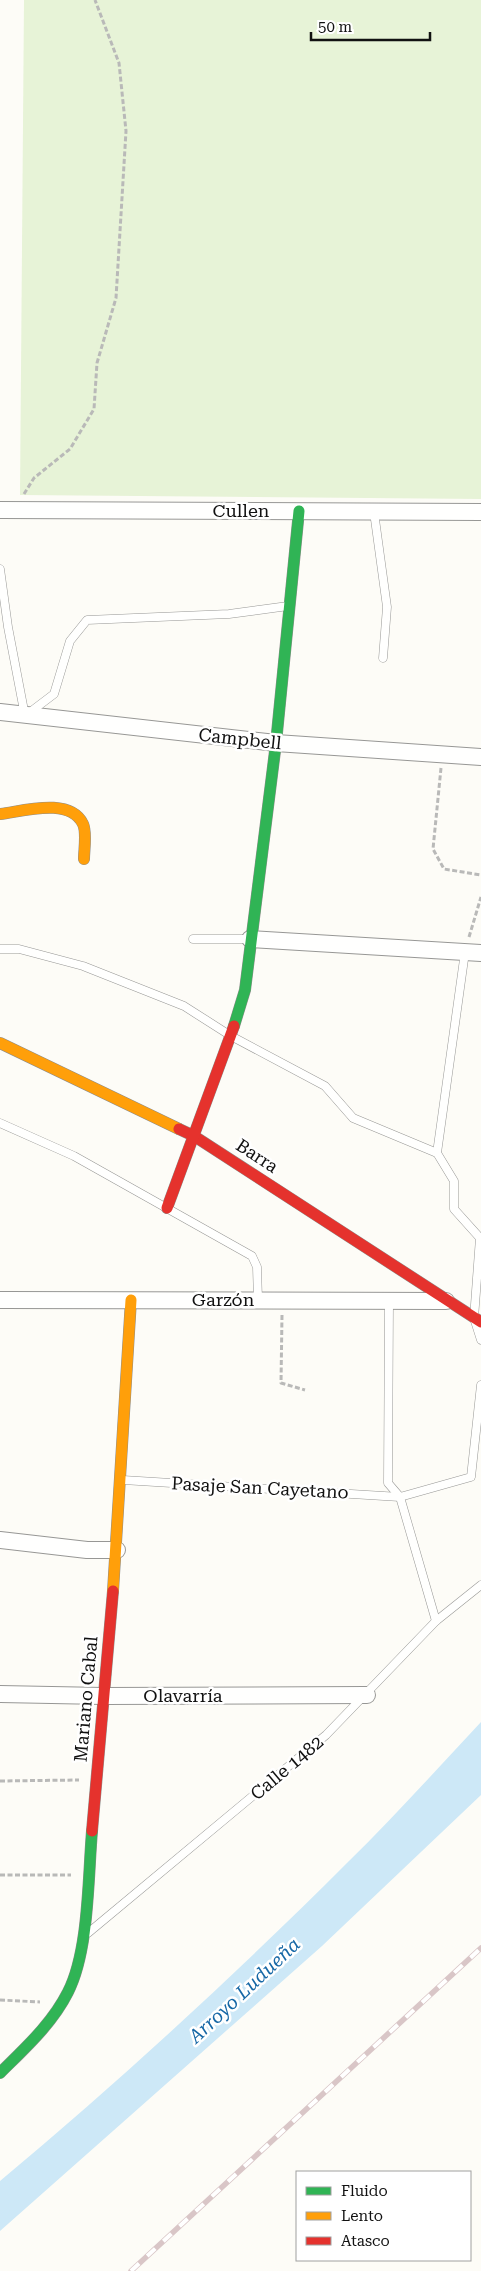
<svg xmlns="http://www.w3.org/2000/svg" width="481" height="2271" font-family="'Roboto Serif',serif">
	<rect width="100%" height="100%" fill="#fdfcf7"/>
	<!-- green -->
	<path fill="#e7f3d7" d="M 24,0 L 481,0 L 481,499 L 20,495 Z"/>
	<!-- water -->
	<path fill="#cde8f7" d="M 481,1722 L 481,1795 L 322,1946 L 0,2231 L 0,2181 C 121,2080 237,1973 348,1862 C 394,1817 437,1769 481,1722 Z"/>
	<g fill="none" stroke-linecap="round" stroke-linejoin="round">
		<defs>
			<g id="lane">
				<path d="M 374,512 L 387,607 L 383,658"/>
				<path d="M 0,569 L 8,627 L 25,716 L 54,694 L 70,641 L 87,620 L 229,614 L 288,606"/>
				<path d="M 193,939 L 248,939"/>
				<path d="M 0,949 L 19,949 L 83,966 L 184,1006 L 231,1036 L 325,1086 L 353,1118 L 437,1153 L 454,1181 L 454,1209 L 480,1238 L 474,1318 L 481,1340"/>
				<path d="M 0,1123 L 74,1156 L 252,1256 L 257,1267 L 258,1300"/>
				<path d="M 437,1153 L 465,952"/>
				<path d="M 389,1300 L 388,1483 L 400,1497 L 436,1621"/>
				<path d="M 123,1480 L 400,1497 L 471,1477 L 481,1385"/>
				<path d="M 88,1933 L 326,1735 L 436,1621 L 481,1585"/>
			</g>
			<g id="street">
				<path d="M 0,510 L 481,512"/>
				<path d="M 0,712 L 276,743 L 481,757"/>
				<path d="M 250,939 L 481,953"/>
				<path d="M 0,1300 L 446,1301"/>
				<path d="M 0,1540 L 87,1550 L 117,1550"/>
				<path d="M 0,1694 L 103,1696 L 367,1695"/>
			</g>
			<g id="fast">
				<path d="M 234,1026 L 245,990 L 276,743 L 299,511"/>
				<path d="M 0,2073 C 25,2048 52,2024 68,1992 C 89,1951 88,1878 92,1831"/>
			</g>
			<g id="slow">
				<path d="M 0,814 C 24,811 70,797 83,824 C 87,832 84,850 84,859"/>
				<path d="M 0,1043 L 179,1129"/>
				<path d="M 113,1591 L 131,1300"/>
			</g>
			<g id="jam">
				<path d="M 179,1129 L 194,1136 L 481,1322"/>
				<path d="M 167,1208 L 234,1026"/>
				<path d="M 92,1831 L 113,1591"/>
			</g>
		</defs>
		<!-- lane casing -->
		<use href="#lane" stroke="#979795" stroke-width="9"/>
		<!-- street casing -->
		<use href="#street" stroke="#979795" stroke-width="18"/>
		<!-- fast casing -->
		<use href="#fast" stroke="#8e8d8b" stroke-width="12"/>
		<!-- slow casing -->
		<use href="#slow" stroke="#8e8d8b" stroke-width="12"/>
		<!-- jam casing -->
		<use href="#jam" stroke="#8e8d8b" stroke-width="12"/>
		<!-- path -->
		<g stroke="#b9b9b8" stroke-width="3" stroke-dasharray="5 2.5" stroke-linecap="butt">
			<path d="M 24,494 L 34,478 L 70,449 L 94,409 L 97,363 L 116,298 L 126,131 L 119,63 L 95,0"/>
			<path d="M 441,768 L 433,849 L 444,869 L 481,875"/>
			<path d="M 469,937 L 481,897"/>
			<path d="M 282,1315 L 281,1383 L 305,1390"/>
			<path d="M 0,1781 L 79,1780"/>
			<path d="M 0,1875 L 71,1875"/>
			<path d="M 0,2000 L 40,2002"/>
		</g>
		<!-- lane -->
		<use href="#lane" stroke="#fffffe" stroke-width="8"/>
		<!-- street -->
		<use href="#street" stroke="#fffffe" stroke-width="16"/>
		<!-- fast -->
		<use href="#fast" stroke="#30b455" stroke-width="11"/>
		<!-- slow -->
		<use href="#slow" stroke="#ff9f0a" stroke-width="11"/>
		<!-- jam -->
		<use href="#jam" stroke="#e5322d" stroke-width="11"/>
		<defs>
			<path id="rail" d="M 131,2271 L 481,1948"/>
		</defs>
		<!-- rail casing -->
		<use href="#rail" stroke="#d9c6c7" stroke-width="5.5"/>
		<!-- rail -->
		<use href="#rail" stroke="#fff" stroke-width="4" stroke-dasharray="11" stroke-linecap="butt"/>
	</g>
	<g text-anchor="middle" stroke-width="5" stroke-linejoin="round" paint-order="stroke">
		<!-- street labels -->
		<g font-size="18" fill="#111" stroke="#fff">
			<text x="241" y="517">Cullen</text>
			<text transform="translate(240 739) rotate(6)" y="6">Campbell</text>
			<text transform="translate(257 1156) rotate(33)" y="6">Barra</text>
			<text x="223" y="1306">Garzón</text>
			<text transform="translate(260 1488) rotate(3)" y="6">Pasaje San Cayetano</text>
			<text x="183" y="1702">Olavarría</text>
			<text transform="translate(86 1699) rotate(-85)" y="6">Mariano Cabal</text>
			<text transform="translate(287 1768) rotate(-40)" y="6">Calle 1482</text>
		</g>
		<!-- water labels -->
		<g font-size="19" font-style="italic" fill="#1768a6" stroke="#fff">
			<text transform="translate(244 1990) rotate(-43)" y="7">Arroyo Ludueña</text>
		</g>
	</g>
	<!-- legend -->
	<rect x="296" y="2171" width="175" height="90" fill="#ffffff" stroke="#a0a0a0"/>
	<rect x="306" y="2187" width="25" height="8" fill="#30b455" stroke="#a0a0a0"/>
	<text x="341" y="2196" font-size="15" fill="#111111">Fluido</text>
	<rect x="306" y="2212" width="25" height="8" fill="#ff9f0a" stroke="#a0a0a0"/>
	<text x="341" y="2221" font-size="15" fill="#111111">Lento</text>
	<rect x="306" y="2237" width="25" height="8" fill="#e5322d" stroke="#a0a0a0"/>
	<text x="341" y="2246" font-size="15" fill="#111111">Atasco</text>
	<!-- scale -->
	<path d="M311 32v8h119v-8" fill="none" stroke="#111111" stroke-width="2.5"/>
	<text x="318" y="32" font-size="15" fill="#111111" stroke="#ffffff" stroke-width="4" paint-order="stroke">50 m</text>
</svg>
